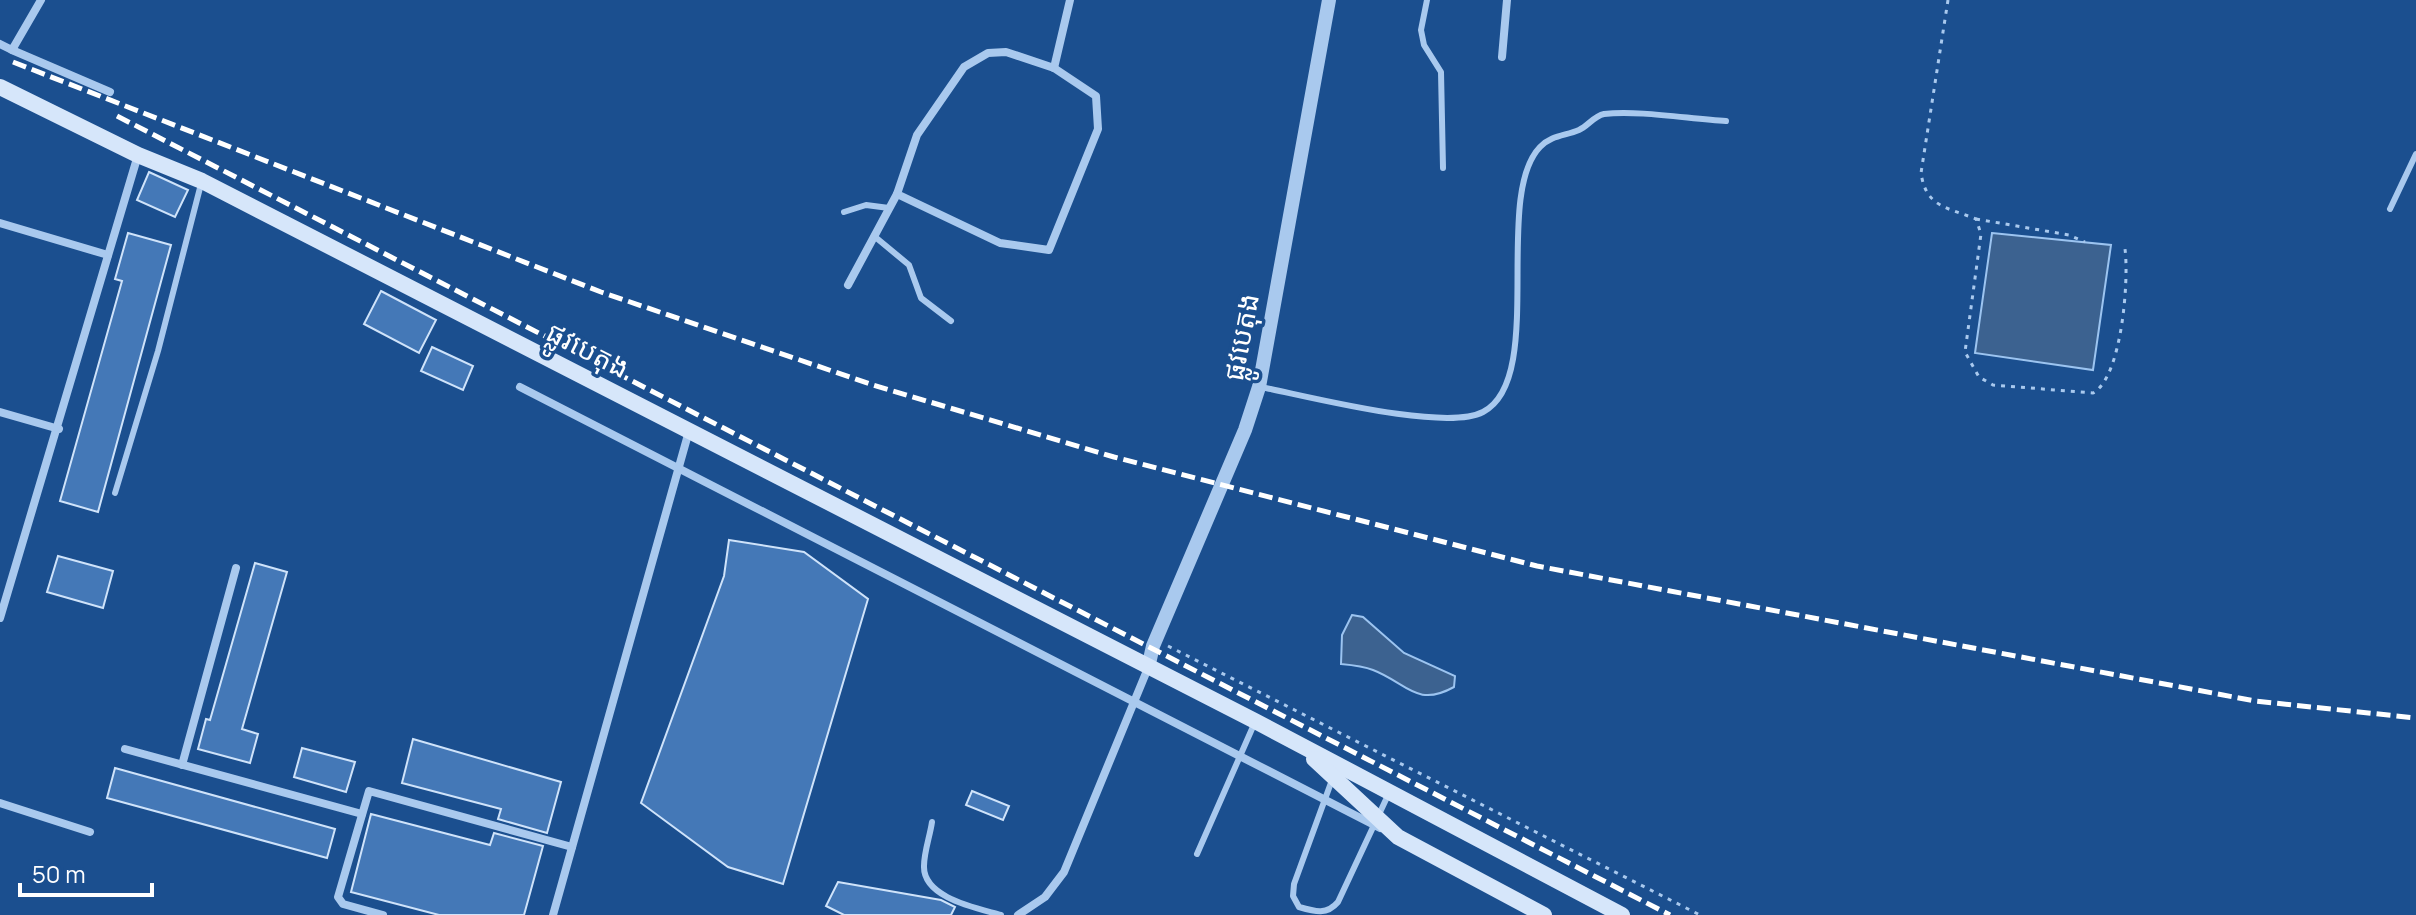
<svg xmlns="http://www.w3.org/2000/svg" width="2416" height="915" font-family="Manrope,'Noto Sans Khmer',sans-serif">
	<rect width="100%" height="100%" fill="#1b4f8f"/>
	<!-- water -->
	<g fill="#3c6290" stroke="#9cc4f0" stroke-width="2">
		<path d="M 1992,233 L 2111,245 L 2093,370 L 1975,353 Z"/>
		<path d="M 1352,615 L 1363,617 L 1404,653 L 1455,676 L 1454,687 C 1416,708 1407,683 1373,670 C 1363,666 1352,665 1341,664 L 1342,635 Z"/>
	</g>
	<!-- building -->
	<g fill="#4478b7" stroke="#cfe3fa" stroke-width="2">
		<path d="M 149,172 L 188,190 L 175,217 L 137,200 Z"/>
		<path d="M 128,233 L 171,245 L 98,512 L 60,501 L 122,281 L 115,279 Z"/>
		<path d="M 381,291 L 436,320 L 419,353 L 364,324 Z"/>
		<path d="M 432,347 L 473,366 L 463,390 L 421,371 Z"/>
		<path d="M 729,540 L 804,552 L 868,599 L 783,884 L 728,867 L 641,803 L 724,576 Z"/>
		<path d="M 58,556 L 113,571 L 103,608 L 47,592 Z"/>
		<path d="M 255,563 L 287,572 L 242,729 L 258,734 L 250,763 L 198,749 L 206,719 L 210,720 Z"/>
		<path d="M 413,739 L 561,782 L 547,833 L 498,819 L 501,809 L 402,783 Z"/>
		<path d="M 302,748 L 355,762 L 346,792 L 294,777 Z"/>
		<path d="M 115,768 L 335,829 L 327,858 L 107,798 Z"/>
		<path d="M 972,791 L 1009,806 L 1003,820 L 966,805 Z"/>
		<path d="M 371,814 L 490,845 L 494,833 L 543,846 L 524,915 L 439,915 L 351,892 Z"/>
		<path d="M 838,882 L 941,900 L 955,907 L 951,915 L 844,915 L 826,906 Z"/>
	</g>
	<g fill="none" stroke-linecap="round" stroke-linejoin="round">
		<!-- path -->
		<g stroke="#a9c9ee" stroke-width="3" stroke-dasharray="4 6" stroke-linecap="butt">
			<path d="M 1948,0 L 1921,173 C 1926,207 1946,207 1976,219 L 1981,234 L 1965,352 L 1979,377 L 1993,385 L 2093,393 C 2122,377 2129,280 2125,249"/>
			<path d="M 1976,219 L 2069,235 L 2085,242"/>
			<path d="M 1168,646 L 1700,915"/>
		</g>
		<!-- service -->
		<g stroke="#a9c9ee" stroke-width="6">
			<path d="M 1427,0 L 1421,30 L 1424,45 L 1441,72 L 1443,168"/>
			<path d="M 2390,209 L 2416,154"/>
			<path d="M 844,212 L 866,205 L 889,208"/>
			<path d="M 874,236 L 909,265 L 921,298 L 951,321"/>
			<path d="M 1261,387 C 1307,396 1445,432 1483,412 C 1547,379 1492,197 1540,147 C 1552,135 1565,136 1579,130 C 1588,126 1594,116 1604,114 C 1638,110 1690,119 1726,121"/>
			<path d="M 115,493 L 158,351 L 201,184"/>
			<path d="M 1332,780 L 1294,884 L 1293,896 L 1299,907 C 1316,912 1327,915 1338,902 L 1389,793"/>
			<path d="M 932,822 C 930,836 924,852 924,866 C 923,898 977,908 1001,915"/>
			<path d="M 1197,854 L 1255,722"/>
		</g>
		<!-- minor -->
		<g stroke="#a9c9ee" stroke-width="8">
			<path d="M 0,44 L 12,50 L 41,0"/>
			<path d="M 12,50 L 110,92"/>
			<path d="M 1006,52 L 1054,68 L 1096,96 L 1098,129 L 1049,250 L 1000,243 L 897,194 L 917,135 L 964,67 L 988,53 Z"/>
			<path d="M 1502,57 L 1507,0"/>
			<path d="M 1054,68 L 1070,0"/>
			<path d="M 0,223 L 108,255"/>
			<path d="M 848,285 L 897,194"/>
			<path d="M 520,387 L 1380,828"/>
			<path d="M 0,412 L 59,429"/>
			<path d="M 0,618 L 138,155"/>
			<path d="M 125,749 L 362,814"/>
			<path d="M 182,765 L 236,568"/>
			<path d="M 0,803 L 90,832"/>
			<path d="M 383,915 L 343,904 L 338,897 L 369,791 L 572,847"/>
			<path d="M 553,915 L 689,431"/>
			<path d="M 1018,915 L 1045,897 L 1064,872 L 1148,668"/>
		</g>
		<!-- tertiary -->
		<path stroke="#a9c9ee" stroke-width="14" d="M 1148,668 L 1153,646 L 1245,430 L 1259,387 L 1329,0"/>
		<!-- secondary -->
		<g stroke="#d6e6fa" stroke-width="16">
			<path d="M 0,87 L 138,155 L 202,181 L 1255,721 L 1622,915"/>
			<path d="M 1314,759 L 1398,837 L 1544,915"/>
		</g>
		<!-- rail -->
		<g stroke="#fff" stroke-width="5" stroke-dasharray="14 6" stroke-linecap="butt">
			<path d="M 13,62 L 601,292 L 873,385 L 1114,457 L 1537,566 L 2255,701 L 2416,718"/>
			<path d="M 117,116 L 1670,915"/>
		</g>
	</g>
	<g text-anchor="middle" stroke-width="7" stroke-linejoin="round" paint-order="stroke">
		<!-- street labels -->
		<g font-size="28" fill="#fff" stroke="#1b4f8f">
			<text transform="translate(1241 337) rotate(-79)" y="10">ផ្លូវបេតុង</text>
			<text transform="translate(588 350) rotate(27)" y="10">ផ្លូវបេតុង</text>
		</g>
	</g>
	<!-- scale -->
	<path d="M20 883v12h132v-12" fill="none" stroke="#ffffff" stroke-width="4"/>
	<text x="32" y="883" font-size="24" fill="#ffffff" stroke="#1b4f8f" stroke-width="6" paint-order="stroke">50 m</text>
</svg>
